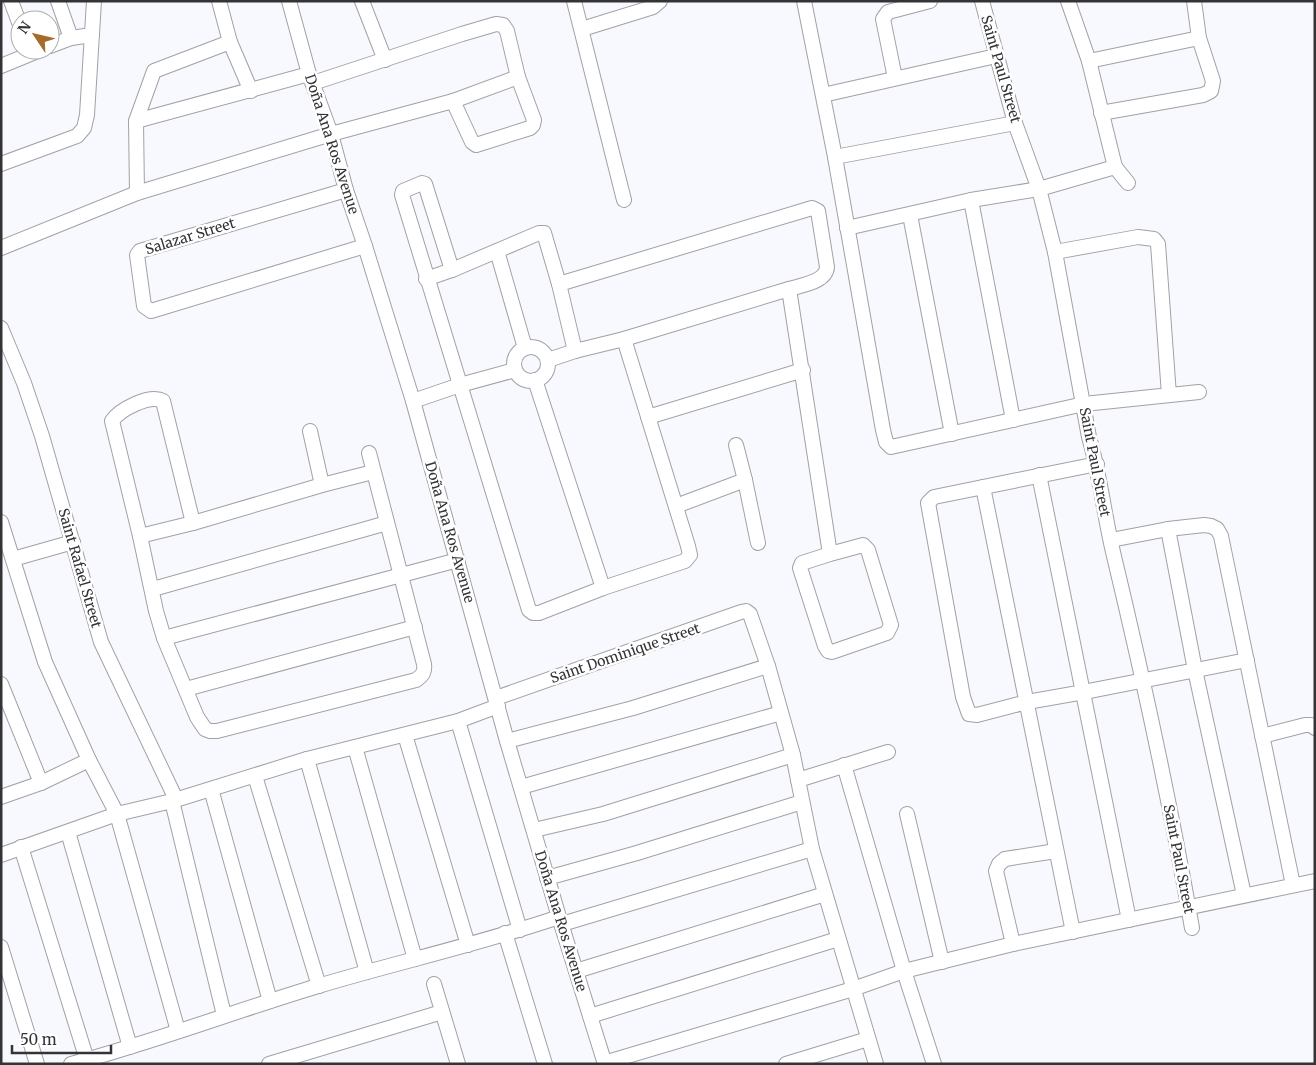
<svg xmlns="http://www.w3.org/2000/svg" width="1316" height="1065" font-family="Merriweather,serif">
	<rect width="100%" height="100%" fill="#f8f9fe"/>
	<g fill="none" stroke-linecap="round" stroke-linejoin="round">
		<defs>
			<g id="minor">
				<path d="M 11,1 L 20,25"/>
				<path d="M 58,1 L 71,38"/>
				<path d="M 219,1 L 230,42 L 251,91"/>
				<path d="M 289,1 L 309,74 L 331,134 L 346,190 L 365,246 L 413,401 L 507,741 L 559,917 L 605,1064"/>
				<path d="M 362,1 L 385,60"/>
				<path d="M 574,1 L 624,200"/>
				<path d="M 804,1 L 835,157 L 883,430 L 886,442 L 891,447 L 1084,404 L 1199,392"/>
				<path d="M 982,1 L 1015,123 L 1039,189 L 1055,252 L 1089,437 C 1100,475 1104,514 1113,552 C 1143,677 1170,802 1192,928"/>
				<path d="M 582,29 L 653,7 L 660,1"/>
				<path d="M 50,46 L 71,38 L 92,35"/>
				<path d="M 1089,61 L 1199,38"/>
				<path d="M 1,66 L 40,50"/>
				<path d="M 895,78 L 883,19 L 888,12 L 930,1"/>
				<path d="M 313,83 L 462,34 L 496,24 L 503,25 L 507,31 L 518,77 L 534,120 L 533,125 L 530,128 L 476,145 L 472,142 L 453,101"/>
				<path d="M 823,95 L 996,56"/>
				<path d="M 1101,113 L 1203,95 L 1211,91 L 1213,81 L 1199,38 L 1194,1"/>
				<path d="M 136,121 L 309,74"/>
				<path d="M 835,157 L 1015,123"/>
				<path d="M 1,164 L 77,136 L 84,128 L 87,115 L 94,1"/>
				<path d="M 1115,167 L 1128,183"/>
				<path d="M 346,190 L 140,251 L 137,255 L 144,306 L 151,311 L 365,246"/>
				<path d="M 137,193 L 136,121 L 154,71 L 230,42"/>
				<path d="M 971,200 L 1013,420"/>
				<path d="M 910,215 L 952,434"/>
				<path d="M 847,228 L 971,200 L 1039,189 L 1115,167 L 1089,61 L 1068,1"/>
				<path d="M 1,248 L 137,193 L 331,134 L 453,101 L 518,77"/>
				<path d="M 497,251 L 525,348"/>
				<path d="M 1055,252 L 1138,237 L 1154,239 L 1158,244 L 1169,395"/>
				<path d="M 452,270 L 425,184 L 422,183 L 403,191 L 402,195 L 529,610 L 533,613 L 539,613 L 603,588 L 685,561 L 690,555 L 688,546 L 624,339"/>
				<path d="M 426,279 L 452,270 L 539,233 L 544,233 L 559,284 L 575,351"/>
				<path d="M 559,284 L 812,208 L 818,211 L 827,267 C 826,282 802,285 789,289 L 830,554 L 863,545 L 868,550 L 891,625 L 887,633 L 832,652 L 828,651 L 825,646 L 800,568 L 802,563 L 830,554"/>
				<path d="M 1,328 L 24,383 L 42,436 L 101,642 L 174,795 L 172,801 L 224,1015"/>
				<circle cx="531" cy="364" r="17"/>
				<path d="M 548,360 L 575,351 L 624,339 L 789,289"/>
				<path d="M 535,380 L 603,588"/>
				<path d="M 413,401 L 460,385 L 515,370"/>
				<path d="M 648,417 L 803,370"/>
				<path d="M 310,431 L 322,485"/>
				<path d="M 736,445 L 745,480"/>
				<path d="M 1097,464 L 934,497 L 928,503 L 963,697 L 969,714 L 977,715 L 1027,702 L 1084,692 L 1247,660"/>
				<path d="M 1039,475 L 1129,920"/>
				<path d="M 983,487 L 1073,932"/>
				<path d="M 676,506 L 745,480 L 758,543"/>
				<path d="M 1,522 L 45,662 L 89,760 L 117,814 L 178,1031"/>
				<path d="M 193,523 L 163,401 C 150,394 120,409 112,421 L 140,536 L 156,611 L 164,638 L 197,717 L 205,729 L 210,731 L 217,731 L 416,680 C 423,675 425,672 424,664 L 369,453"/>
				<path d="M 1168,529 L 1195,670 L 1244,895"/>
				<path d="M 140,536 L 193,523 L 322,485 L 373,472"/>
				<path d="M 1111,540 L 1168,529 L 1204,525 L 1211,526 L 1217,529 L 1221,536 L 1293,885"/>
				<path d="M 13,559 L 73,542"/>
				<path d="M 153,589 L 387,523"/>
				<path d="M 164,638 L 458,560"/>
				<path d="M 1,684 L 41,783"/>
				<path d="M 186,689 L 415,627"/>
				<path d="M 496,698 L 741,612 L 746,611 L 750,614 L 768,666 L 793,755 L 812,849 L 876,1064"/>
				<path d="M 458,721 L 520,930"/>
				<path d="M 405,735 L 468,945"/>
				<path d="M 1262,736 L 1305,725 L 1311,725 L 1315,728"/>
				<path d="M 507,741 L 633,708 L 768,666"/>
				<path d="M 355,747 L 415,959"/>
				<path d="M 307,759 L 367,972"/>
				<path d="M 844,765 L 904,971 L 934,1064"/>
				<path d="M 255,776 L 319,986"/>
				<path d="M 798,780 L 888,752"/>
				<path d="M 521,787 L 781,713"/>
				<path d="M 211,789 L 270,1001"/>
				<path d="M 1,797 L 41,783 L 89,760"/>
				<path d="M 907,814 L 942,962"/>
				<path d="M 534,830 L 603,814 L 793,755"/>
				<path d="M 68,832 L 130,1047"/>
				<path d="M 21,847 L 87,1060"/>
				<path d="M 1,855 L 117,814 L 172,801 L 307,759 L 458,721 L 498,706"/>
				<path d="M 547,878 L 637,853 L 802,802"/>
				<path d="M 562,924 L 812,849"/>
				<path d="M 505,933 L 545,1064"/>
				<path d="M 1013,944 L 996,871 L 999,864 L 1005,859 L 1056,851"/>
				<path d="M 1,947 L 37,1064"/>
				<path d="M 576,971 L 825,894"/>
				<path d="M 434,984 L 458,1064"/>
				<path d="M 590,1016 L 838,939"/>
				<path d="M 604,1063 L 853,989 L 904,971 L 1013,944 L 1315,881"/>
				<path d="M 71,1064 C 154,1042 235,1011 318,986 C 398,962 480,944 559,917"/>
				<path d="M 269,1064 L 442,1012"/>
				<path d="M 786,1064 L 868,1039"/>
			</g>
		</defs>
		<!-- minor casing -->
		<use href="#minor" stroke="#a1a1a6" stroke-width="16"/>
		<!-- minor -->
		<use href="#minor" stroke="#fff" stroke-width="14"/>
	</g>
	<g text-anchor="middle" stroke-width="5" stroke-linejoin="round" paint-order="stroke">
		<!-- street labels -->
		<g font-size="14" fill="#343436" stroke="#fff">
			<text transform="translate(1001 69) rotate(74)" y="5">Saint Paul Street</text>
			<text transform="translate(332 144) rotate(72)" y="5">Doña Ana Ros Avenue</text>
			<text transform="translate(190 236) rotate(-17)" y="5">Salazar Street</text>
			<text transform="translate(1095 462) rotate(79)" y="5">Saint Paul Street</text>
			<text transform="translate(450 532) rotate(74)" y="5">Doña Ana Ros Avenue</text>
			<text transform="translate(80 568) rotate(74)" y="5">Saint Rafael Street</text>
			<text transform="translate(625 653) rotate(-19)" y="5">Saint Dominique Street</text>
			<text transform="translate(1179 859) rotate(79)" y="5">Saint Paul Street</text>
			<text transform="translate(561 921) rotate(73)" y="5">Doña Ana Ros Avenue</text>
		</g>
	</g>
	<!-- border -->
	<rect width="1316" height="1065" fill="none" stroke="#343436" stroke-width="5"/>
	<!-- north arrow -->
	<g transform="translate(35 35) rotate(305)"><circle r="24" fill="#ffffff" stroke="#aeaeaf"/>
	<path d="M0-4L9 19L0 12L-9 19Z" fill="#a56b2b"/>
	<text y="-8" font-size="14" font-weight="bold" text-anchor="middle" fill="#343436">N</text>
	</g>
	<!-- scale -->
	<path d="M12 1045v8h99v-8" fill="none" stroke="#343436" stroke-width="2.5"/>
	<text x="20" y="1045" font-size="15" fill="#343436" stroke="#ffffff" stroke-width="4" paint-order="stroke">50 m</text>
</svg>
